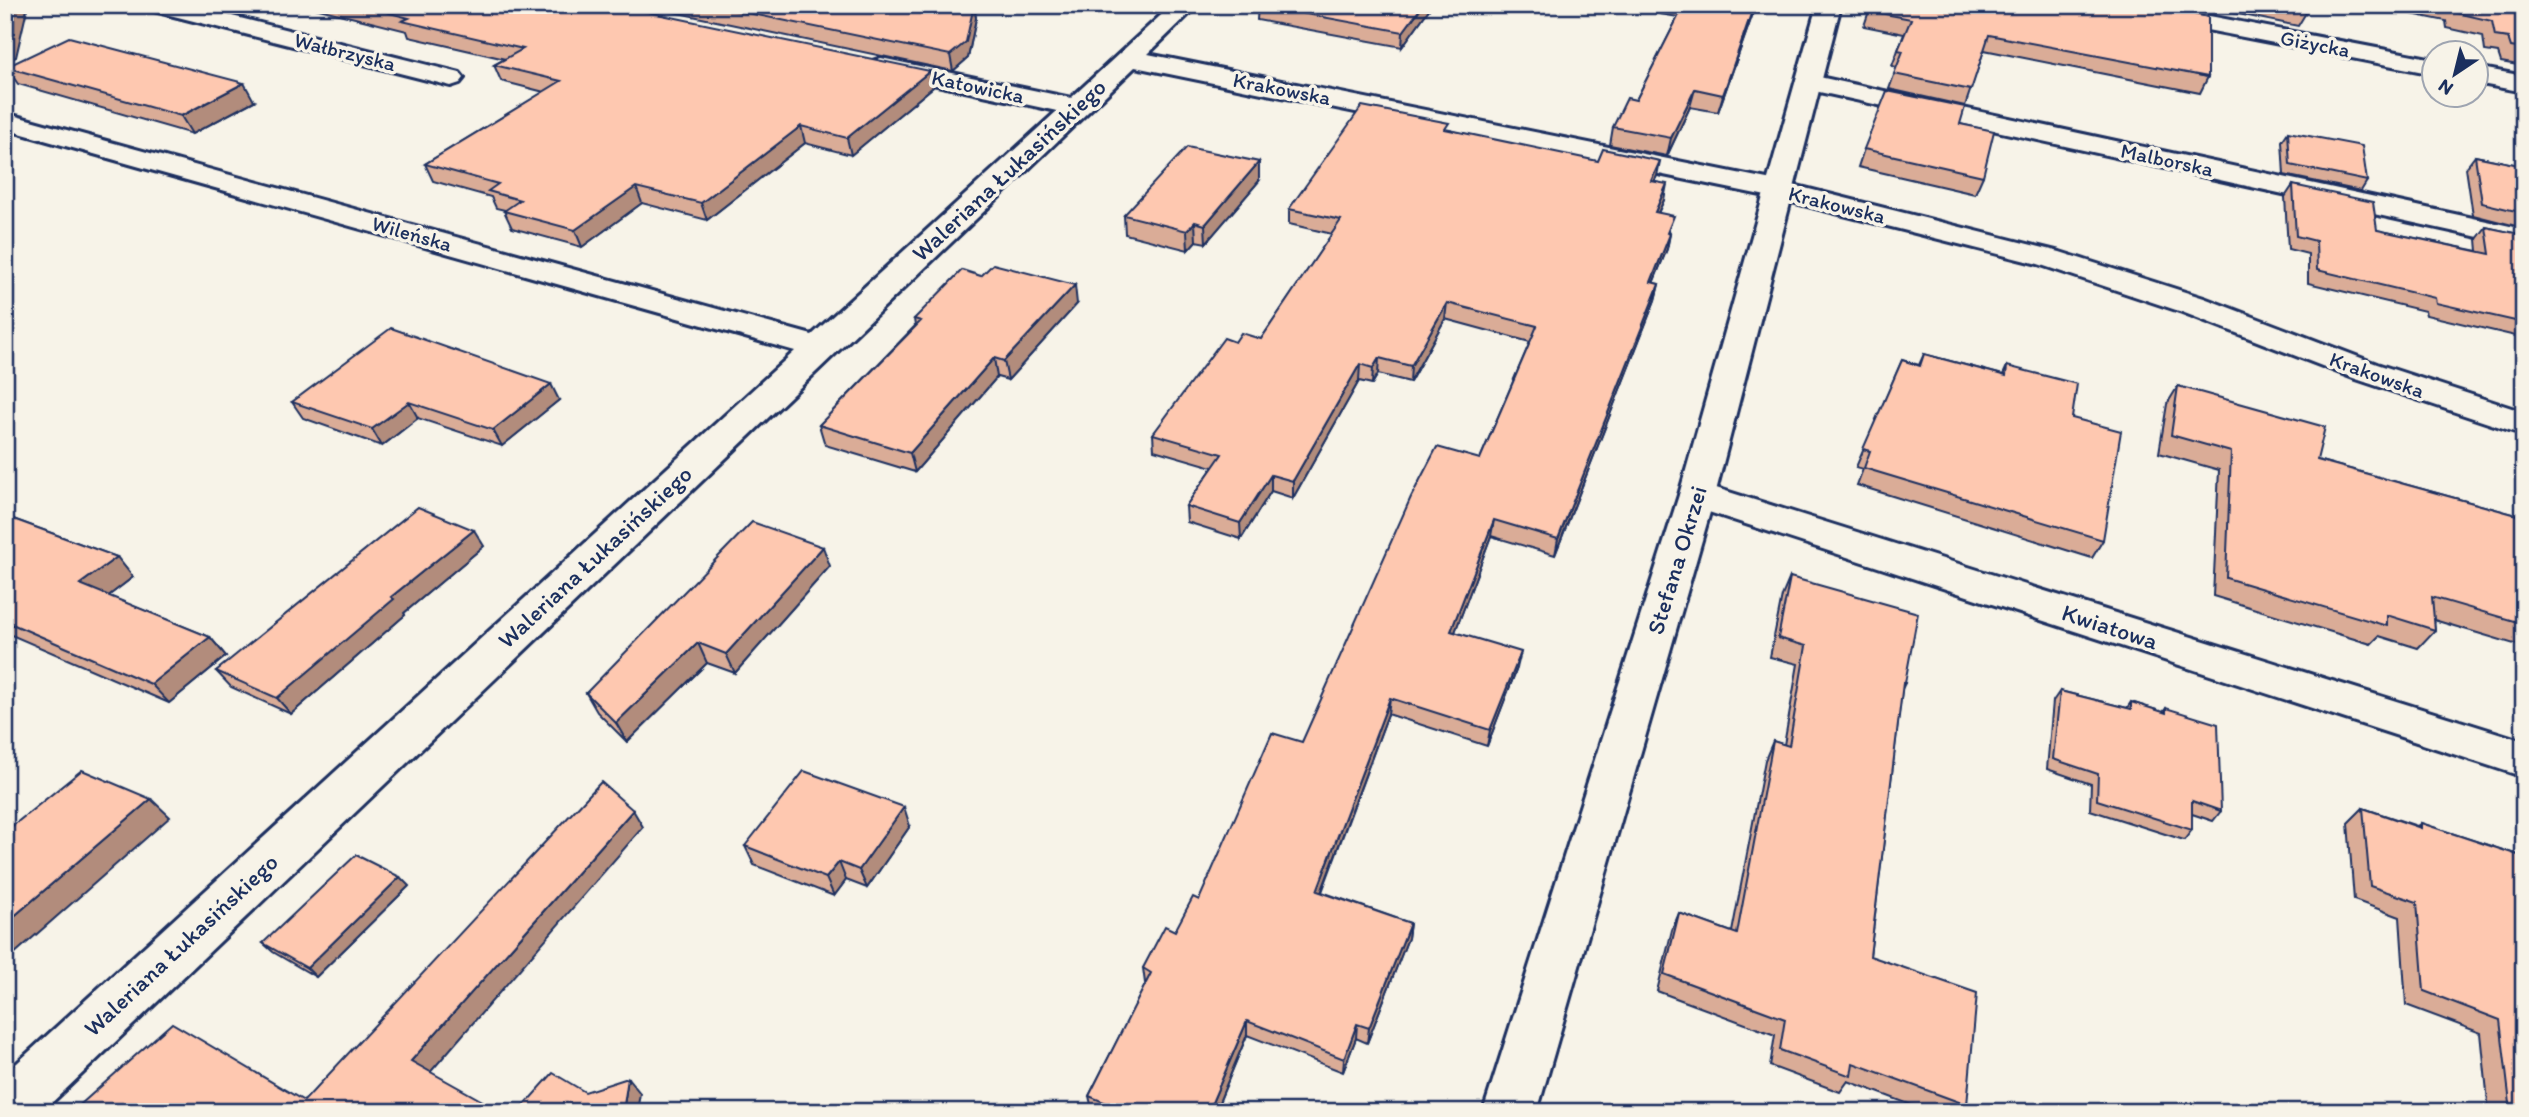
<svg xmlns="http://www.w3.org/2000/svg" width="2529" height="1117" font-family="Itim,sans-serif">
	<rect width="100%" height="100%" fill="#f7f3e8"/>
	<filter id="ink" filterUnits="userSpaceOnUse"><feTurbulence type="fractalNoise" baseFrequency=".0143" numOctaves="2"/><feDisplacementMap in="SourceGraphic" scale="14" xChannelSelector="R" yChannelSelector="G"/><feConvolveMatrix kernelMatrix="1 2 1 2 8 2 1 2 1" color-interpolation-filters="sRGB"/></filter>
	<g filter="url(#ink)">
		<g fill="none" stroke-linecap="round" stroke-linejoin="round">
			<defs>
				<g id="street">
					<path d="M 146,5 L 188,5 L 460,73 L 464,78 L 460,83 L 451,86 L 150,10 Z"/>
					<path d="M 1172,5 L 1198,5 L 1148,54 L 1777,181 L 2060,252 L 2204,298 L 2377,364 L 2524,412 L 2524,435 L 2353,378 L 2182,312 L 2038,264 L 1776,198 L 1135,67 L 42,1112 L 5,1112 L 5,1074 L 795,351 L 5,129 L 5,113 L 812,335 L 1057,111 L 872,71 L 868,66 L 872,61 L 881,58 L 1071,98 Z"/>
					<path d="M 2102,5 L 2152,5 L 2434,59 L 2434,74 L 2114,12 L 2106,10 Z"/>
					<path d="M 2476,67 L 2524,76 L 2524,92 L 2476,83 Z"/>
					<path d="M 1810,75 L 2524,229 L 2524,247 L 1801,88 L 1797,83 L 1801,78 Z"/>
					<path d="M 1697,482 L 2524,741 L 2524,777 L 1684,504 L 1679,495 L 1684,486 Z"/>
				</g>
				<path id="secondary" d="M 1817,5 L 1841,5 L 1715,495 L 1537,1112 L 1483,1112 L 1679,495 Z"/>
			</defs>
			<!-- street casing -->
			<use href="#street" stroke="#1b2f5e" stroke-width="6"/>
			<!-- secondary casing -->
			<use href="#secondary" stroke="#1b2f5e" stroke-width="6"/>
			<!-- street -->
			<use href="#street" fill="#f7f3e8" fill-rule="evenodd"/>
			<!-- secondary -->
			<use href="#secondary" fill="#f7f3e8" fill-rule="evenodd"/>
		</g>
		<!-- wall -->
		<g fill="#daac97" stroke="#1b2f5e" stroke-width="2">
			<path d="M 303,5 L 614,5 L 933,87 L 851,155 L 805,143 L 707,220 L 642,203 L 582,247 L 512,228 L 504,211 L 505,210 L 496,208 L 491,197 L 433,181 L 425,164 L 544,92 L 501,81 L 494,65 L 505,59 L 409,37 L 407,31 Z"/>
			<path d="M 640,5 L 974,5 L 976,18 L 968,58 L 953,71 Z"/>
			<path d="M 1258,5 L 1432,5 L 1402,47 L 1257,20 Z"/>
			<path d="M 1662,5 L 1756,5 L 1718,112 L 1690,107 L 1667,156 L 1610,145 L 1613,127 L 1636,100 L 1678,17 L 1660,14 Z"/>
			<path d="M 1871,5 L 2208,77 L 2200,93 L 1984,50 L 1965,106 L 1889,89 L 1897,67 L 1892,66 L 1904,34 L 1864,26 Z"/>
			<path d="M 2167,5 L 2307,5 L 2307,11 L 2298,26 L 2203,7 L 2201,12 Z"/>
			<path d="M 2367,5 L 2524,5 L 2524,66 L 2501,62 L 2498,53 L 2485,51 L 2483,36 L 2447,28 L 2446,21 Z"/>
			<path d="M 6,67 L 254,101 L 192,134 L 18,84 Z"/>
			<path d="M 1960,124 L 1983,176 L 1975,194 L 1858,167 L 1864,149 Z"/>
			<path d="M 1448,130 L 1657,176 L 1654,181 L 1664,200 L 1658,213 L 1670,233 L 1667,249 L 1653,283 L 1659,284 L 1655,300 L 1555,555 L 1491,536 L 1455,632 L 1517,668 L 1487,746 L 1388,714 L 1322,892 L 1410,923 L 1408,938 L 1367,1043 L 1356,1038 L 1343,1072 L 1247,1035 L 1215,1112 L 1098,1112 L 1092,1109 L 1089,1096 L 1146,984 L 1145,983 L 1143,968 L 1175,931 L 1199,900 L 1302,742 L 1480,459 L 1530,342 L 1445,319 L 1410,382 L 1378,374 L 1372,384 L 1359,381 L 1293,498 L 1271,491 L 1241,539 L 1187,522 L 1186,506 L 1213,467 L 1154,450 L 1153,434 L 1235,342 L 1261,339 L 1332,234 L 1289,224 L 1289,209 Z"/>
			<path d="M 2288,132 L 2367,181 L 2361,191 L 2284,175 L 2282,141 Z"/>
			<path d="M 2475,156 L 2524,166 L 2524,228 L 2473,215 L 2466,168 Z"/>
			<path d="M 1259,181 L 1206,243 L 1196,241 L 1188,250 L 1125,234 L 1124,215 Z"/>
			<path d="M 2293,185 L 2377,230 L 2478,251 L 2477,239 L 2486,227 L 2524,235 L 2524,338 L 2426,315 L 2425,311 L 2308,283 L 2308,254 L 2288,249 L 2285,197 Z"/>
			<path d="M 1077,304 L 1008,380 L 997,377 L 915,472 L 825,445 L 819,425 L 915,326 L 914,319 Z"/>
			<path d="M 1924,354 L 2003,375 L 2007,366 L 2072,418 L 2103,540 L 2092,558 L 1857,485 L 1863,469 L 1856,467 L 1902,360 L 1919,365 Z"/>
			<path d="M 2178,386 L 2317,460 L 2524,517 L 2524,647 L 2434,620 L 2435,630 L 2418,648 L 2379,636 L 2371,644 L 2213,596 L 2219,470 L 2159,453 L 2167,404 Z"/>
			<path d="M 559,400 L 502,446 L 418,418 L 382,446 L 303,418 L 292,402 Z"/>
			<path d="M 5,516 L 117,557 L 133,577 L 108,596 L 210,637 L 226,656 L 169,703 L 7,633 L 5,634 Z"/>
			<path d="M 484,546 L 404,613 L 405,615 L 291,714 L 231,687 L 216,671 Z"/>
			<path d="M 830,566 L 735,673 L 707,663 L 627,742 L 597,712 L 586,693 Z"/>
			<path d="M 1790,577 L 1905,683 L 1902,689 L 1870,956 L 1967,1105 L 1961,1112 L 1930,1112 L 1848,1081 L 1840,1092 L 1770,1066 L 1775,1035 L 1657,991 L 1672,930 L 1679,913 L 1732,932 L 1765,760 L 1773,741 L 1784,745 L 1798,664 L 1770,657 L 1782,596 Z"/>
			<path d="M 2060,691 L 2127,708 L 2131,702 L 2163,712 L 2166,708 L 2221,811 L 2213,821 L 2192,814 L 2192,830 L 2184,840 L 2090,810 L 2091,784 L 2047,769 L 2053,701 Z"/>
			<path d="M 2363,808 L 2417,826 L 2421,823 L 2524,857 L 2524,1112 L 2489,1112 L 2481,1033 L 2406,1005 L 2400,917 L 2354,900 L 2348,823 Z"/>
			<path d="M 910,826 L 867,888 L 846,880 L 834,896 L 754,865 L 745,846 Z"/>
			<path d="M 409,886 L 316,977 L 273,952 L 263,943 Z"/>
		</g>
		<!-- shaded-wall -->
		<g fill="#b28c7b" stroke="#1b2f5e" stroke-width="2">
			<path d="M 13,5 L 28,5 L 16,57 L 5,62 L 5,35 Z"/>
			<path d="M 974,5 L 976,18 L 968,58 L 953,71 L 950,55 Z"/>
			<path d="M 1423,5 L 1432,5 L 1402,47 L 1403,32 Z"/>
			<path d="M 1754,5 L 1756,5 L 1718,112 L 1723,95 Z"/>
			<path d="M 930,71 L 933,87 L 851,155 L 847,138 Z"/>
			<path d="M 244,83 L 254,101 L 192,134 L 181,116 Z"/>
			<path d="M 1695,89 L 1690,107 L 1667,156 L 1671,138 Z"/>
			<path d="M 801,126 L 805,143 L 707,220 L 701,203 Z"/>
			<path d="M 1660,161 L 1657,176 L 1647,196 L 1651,181 Z"/>
			<path d="M 1259,162 L 1259,181 L 1206,243 L 1205,225 Z"/>
			<path d="M 1667,184 L 1664,200 L 1651,228 L 1655,212 Z"/>
			<path d="M 636,187 L 642,203 L 582,247 L 575,230 Z"/>
			<path d="M 1195,222 L 1196,241 L 1188,250 L 1187,231 Z"/>
			<path d="M 1670,234 L 1667,249 L 1647,298 L 1651,282 Z"/>
			<path d="M 1659,284 L 1655,300 L 1555,555 L 1558,539 Z"/>
			<path d="M 1075,285 L 1077,304 L 1008,380 L 1004,361 Z"/>
			<path d="M 1447,303 L 1445,319 L 1410,382 L 1411,366 Z"/>
			<path d="M 994,358 L 997,377 L 915,472 L 910,453 Z"/>
			<path d="M 1379,358 L 1378,374 L 1372,384 L 1373,368 Z"/>
			<path d="M 1360,364 L 1359,381 L 1293,498 L 1293,481 Z"/>
			<path d="M 551,384 L 559,400 L 502,446 L 493,430 Z"/>
			<path d="M 409,402 L 418,418 L 382,446 L 372,429 Z"/>
			<path d="M 1271,475 L 1271,491 L 1241,539 L 1240,523 Z"/>
			<path d="M 1494,520 L 1491,536 L 1449,648 L 1451,631 Z"/>
			<path d="M 474,530 L 484,546 L 404,613 L 405,615 L 291,714 L 277,698 L 391,597 Z"/>
			<path d="M 823,547 L 830,566 L 735,673 L 726,654 Z"/>
			<path d="M 117,557 L 133,577 L 98,604 L 80,584 Z"/>
			<path d="M 210,637 L 226,656 L 169,703 L 151,684 Z"/>
			<path d="M 698,643 L 707,663 L 627,742 L 616,723 Z"/>
			<path d="M 1521,652 L 1517,668 L 1487,746 L 1490,730 Z"/>
			<path d="M 1390,698 L 1388,714 L 1316,906 L 1317,891 Z"/>
			<path d="M 151,799 L 170,817 L 5,962 L 5,924 Z"/>
			<path d="M 904,807 L 910,826 L 867,888 L 859,870 Z"/>
			<path d="M 633,810 L 643,827 L 427,1076 L 411,1061 Z"/>
			<path d="M 839,862 L 846,880 L 834,896 L 826,878 Z"/>
			<path d="M 400,877 L 409,886 L 316,977 L 307,968 Z"/>
			<path d="M 1410,923 L 1408,938 L 1367,1043 L 1369,1028 Z"/>
			<path d="M 1247,1021 L 1247,1035 L 1215,1112 L 1208,1112 Z"/>
			<path d="M 1357,1024 L 1356,1038 L 1343,1072 L 1344,1059 Z"/>
			<path d="M 628,1078 L 640,1093 L 637,1112 L 623,1112 Z"/>
		</g>
		<!-- building -->
		<g fill="#fec8b0" stroke="#1b2f5e" stroke-width="2">
			<path d="M 5,5 L 13,5 L 5,35 Z"/>
			<path d="M 359,5 L 614,5 L 930,71 L 847,138 L 801,126 L 701,203 L 636,187 L 575,230 L 504,211 L 520,200 L 488,191 L 498,184 L 425,164 L 561,81 L 494,65 L 523,49 L 402,21 L 409,18 Z"/>
			<path d="M 709,5 L 974,5 L 966,42 L 950,55 Z"/>
			<path d="M 1258,5 L 1423,5 L 1403,32 Z"/>
			<path d="M 1684,5 L 1754,5 L 1723,95 L 1695,89 L 1671,138 L 1613,127 L 1627,98 L 1636,100 Z"/>
			<path d="M 1871,5 L 2151,5 L 2208,17 L 2208,77 L 1989,35 L 1971,90 L 1894,74 L 1903,51 L 1898,50 L 1911,19 L 1869,11 Z"/>
			<path d="M 2277,5 L 2307,5 L 2307,11 Z"/>
			<path d="M 2451,5 L 2524,5 L 2524,49 L 2511,47 L 2508,38 L 2495,36 L 2492,21 L 2457,13 L 2455,6 Z"/>
			<path d="M 69,37 L 244,83 L 181,116 L 6,67 Z"/>
			<path d="M 1887,91 L 1965,107 L 1960,124 L 1994,131 L 1983,176 L 1864,149 Z"/>
			<path d="M 1362,106 L 1449,123 L 1445,129 L 1598,161 L 1603,149 L 1660,161 L 1651,181 L 1667,184 L 1655,212 L 1674,216 L 1667,233 L 1670,234 L 1651,282 L 1659,284 L 1558,539 L 1494,520 L 1451,631 L 1521,652 L 1490,730 L 1390,698 L 1317,891 L 1410,923 L 1369,1028 L 1357,1024 L 1344,1059 L 1247,1021 L 1208,1112 L 1128,1112 L 1089,1096 L 1151,973 L 1143,968 L 1165,926 L 1175,931 L 1193,897 L 1199,900 L 1272,733 L 1302,742 L 1411,497 L 1437,447 L 1480,459 L 1537,326 L 1447,303 L 1411,366 L 1379,358 L 1373,368 L 1360,364 L 1293,481 L 1271,475 L 1240,523 L 1186,506 L 1222,454 L 1153,434 L 1224,338 L 1235,342 L 1241,333 L 1261,339 L 1341,220 L 1289,209 Z"/>
			<path d="M 2288,132 L 2362,146 L 2367,181 L 2290,165 Z"/>
			<path d="M 1187,147 L 1259,162 L 1205,225 L 1195,222 L 1187,231 L 1124,215 Z"/>
			<path d="M 2475,156 L 2524,166 L 2524,213 L 2482,203 Z"/>
			<path d="M 2293,185 L 2373,202 L 2377,230 L 2490,254 L 2486,227 L 2524,235 L 2524,323 L 2436,303 L 2435,298 L 2317,270 L 2316,241 L 2296,236 Z"/>
			<path d="M 993,264 L 1075,285 L 1004,361 L 994,358 L 910,453 L 819,425 L 921,321 L 914,319 L 962,270 L 981,276 Z"/>
			<path d="M 391,328 L 551,384 L 493,430 L 409,402 L 372,429 L 292,402 Z"/>
			<path d="M 1924,354 L 2006,376 L 2007,366 L 2077,384 L 2072,418 L 2121,431 L 2103,540 L 1864,468 L 1870,451 L 1863,449 L 1902,360 L 1920,366 Z"/>
			<path d="M 2178,386 L 2325,427 L 2317,460 L 2524,517 L 2524,624 L 2432,597 L 2435,630 L 2387,615 L 2387,626 L 2226,578 L 2231,452 L 2171,435 Z"/>
			<path d="M 418,507 L 474,530 L 391,597 L 394,599 L 277,698 L 216,671 Z"/>
			<path d="M 5,516 L 117,557 L 80,584 L 210,637 L 151,684 L 5,621 Z"/>
			<path d="M 752,522 L 823,547 L 726,654 L 698,643 L 616,723 L 586,693 Z"/>
			<path d="M 1790,577 L 1918,613 L 1905,683 L 1903,683 L 1870,956 L 1977,993 L 1967,1105 L 1853,1063 L 1851,1076 L 1780,1050 L 1785,1019 L 1664,974 L 1679,913 L 1737,934 L 1773,741 L 1789,746 L 1806,646 L 1778,638 Z"/>
			<path d="M 2060,691 L 2131,709 L 2131,702 L 2166,713 L 2166,708 L 2218,724 L 2221,811 L 2192,801 L 2192,830 L 2097,800 L 2098,774 L 2053,759 Z"/>
			<path d="M 82,770 L 151,799 L 5,924 L 5,832 Z"/>
			<path d="M 804,771 L 904,807 L 859,870 L 839,862 L 826,878 L 745,846 Z"/>
			<path d="M 601,782 L 633,810 L 411,1061 L 502,1112 L 72,1112 L 172,1023 L 304,1101 Z"/>
			<path d="M 2363,808 L 2421,828 L 2421,823 L 2524,857 L 2524,1112 L 2511,1112 L 2500,1020 L 2424,991 L 2417,902 L 2370,886 Z"/>
			<path d="M 356,855 L 400,877 L 307,968 L 263,943 Z"/>
			<path d="M 553,1073 L 585,1092 L 628,1078 L 623,1112 L 518,1112 Z"/>
		</g>
	</g>
	<g text-anchor="middle" stroke-width="7" stroke-linejoin="round" paint-order="stroke">
		<!-- far-street labels -->
		<g font-size="21" fill="#1b2f5e" stroke="#f7f3e8">
			<text transform="translate(2315 44) rotate(11)" y="7">Giżycka</text>
			<text transform="translate(345 52) rotate(14)" y="7">Wałbrzyska</text>
			<text transform="translate(978 87) rotate(12)" y="7">Katowicka</text>
			<text transform="translate(1282 89) rotate(11)" y="7">Krakowska</text>
			<text transform="translate(2167 160) rotate(12)" y="7">Malborska</text>
			<text transform="translate(1837 205) rotate(14)" y="7">Krakowska</text>
			<text transform="translate(412 234) rotate(16)" y="7">Wileńska</text>
			<text transform="translate(2377 375) rotate(20)" y="7">Krakowska</text>
		</g>
		<!-- street labels -->
		<g font-size="24" fill="#1b2f5e" stroke="#f7f3e8">
			<text transform="translate(1009 170) rotate(-43)" y="8">Waleriana Łukasińskiego</text>
			<text transform="translate(595 557) rotate(-43)" y="8">Waleriana Łukasińskiego</text>
			<text transform="translate(1677 560) rotate(-73)" y="8">Stefana Okrzei</text>
			<text transform="translate(2110 627) rotate(18)" y="8">Kwiatowa</text>
			<text transform="translate(181 945) rotate(-43)" y="8">Waleriana Łukasińskiego</text>
		</g>
	</g>
	<!-- margin -->
	<rect width="2529" height="1117" fill="none" stroke="#f7f3e8" stroke-width="28"/>
	<rect x="14" y="14" width="2501" height="1089" fill="none" stroke="#1b2f5e" stroke-width="2.5" filter="url(#ink)"/>
	<!-- north arrow -->
	<g transform="translate(2455 74) rotate(215)"><circle r="33" fill="#f7f3e8" stroke="#9fa5b1" stroke-width="2"/>
	<path d="M0-5L12 26L0 18L-12 26Z" fill="#1b2f5e"/>
	<text y="-10" font-size="19" font-weight="bold" text-anchor="middle" fill="#1b2f5e">N</text>
	</g>
</svg>
